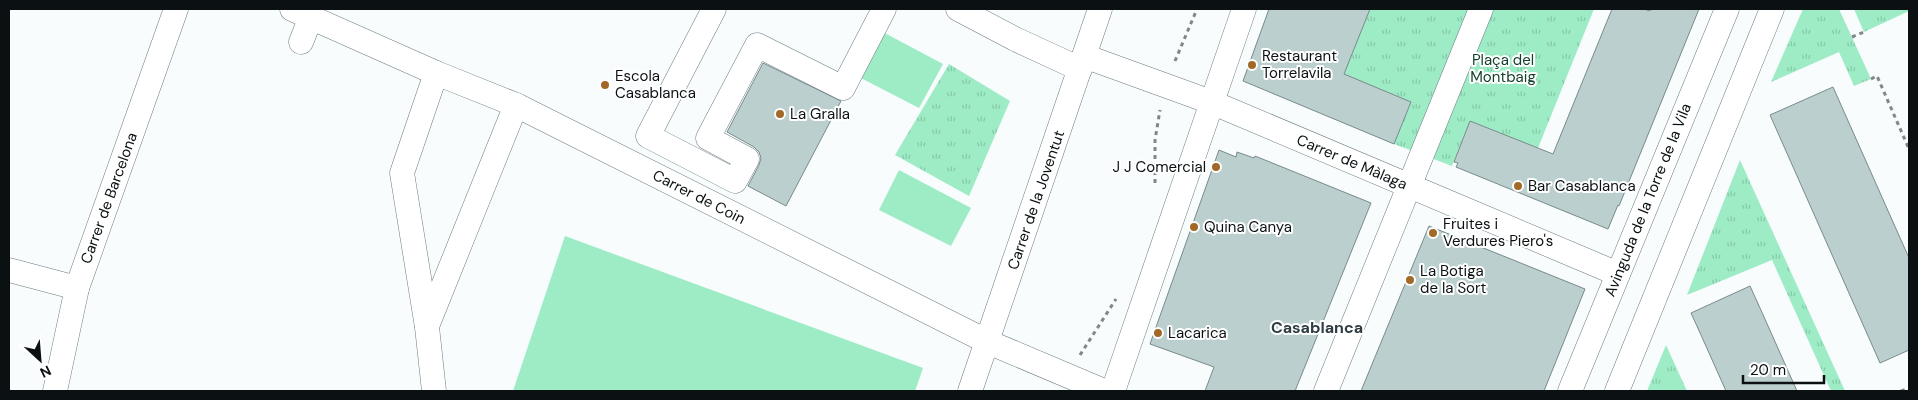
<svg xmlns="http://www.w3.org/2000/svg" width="1918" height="400" font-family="'DM Sans',sans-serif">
	<defs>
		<pattern id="grass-tufts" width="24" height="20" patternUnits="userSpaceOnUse" patternTransform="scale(1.25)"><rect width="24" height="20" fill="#9decc5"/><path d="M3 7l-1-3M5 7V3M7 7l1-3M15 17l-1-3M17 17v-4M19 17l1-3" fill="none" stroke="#86c9a8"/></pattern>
	</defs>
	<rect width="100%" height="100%" fill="#f8fcfd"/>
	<!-- grass -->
	<g fill="url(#grass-tufts)">
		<path d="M 1370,9 L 1594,9 L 1538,148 L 1470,121 L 1452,166 L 1394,144 L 1411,102 L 1343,74 Z"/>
		<path d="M 1803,9 L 1839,9 L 1871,79 L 1854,86 L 1839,52 L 1771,82 Z"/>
		<path d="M 1854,9 L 1909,9 L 1909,11 L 1864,32 Z"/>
		<path d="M 949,64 L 1010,101 L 969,196 L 895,155 Z"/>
		<path d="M 1740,160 L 1845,391 L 1831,391 L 1772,260 L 1687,295 Z"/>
		<path d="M 1666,345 L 1687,391 L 1647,391 Z"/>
	</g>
	<!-- garden -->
	<g fill="#9decc5">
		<path d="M 879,30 L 943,64 L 919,108 L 855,75 Z"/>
		<path d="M 899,170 L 971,208 L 951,246 L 879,210 Z"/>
		<path d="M 565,236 L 923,368 L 915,391 L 513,391 Z"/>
	</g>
	<!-- building -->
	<g fill="#bbcfce" stroke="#788a8a">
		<path d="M 1269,9 L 1370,9 L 1344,74 L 1411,102 L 1394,144 L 1243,81 Z"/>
		<path d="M 1612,9 L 1644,9 L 1650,11 L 1651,9 L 1699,9 L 1619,206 L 1618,205 L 1608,229 L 1456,167 L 1458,163 L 1454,162 L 1470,121 L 1553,154 Z"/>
		<path d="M 763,63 L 841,101 L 786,206 L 748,186 L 759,165 L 761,158 L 759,152 L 754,147 L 727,132 Z"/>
		<path d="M 1833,87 L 1909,258 L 1909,350 L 1880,363 L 1770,115 Z"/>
		<path d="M 1219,150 L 1236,157 L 1237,152 L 1254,158 L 1255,156 L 1371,203 L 1295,391 L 1205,391 L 1214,367 L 1150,344 Z"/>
		<path d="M 1429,226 L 1585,289 L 1544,391 L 1361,391 Z"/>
		<path d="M 1750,286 L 1760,308 L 1797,391 L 1726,391 L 1701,335 L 1691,313 Z"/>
	</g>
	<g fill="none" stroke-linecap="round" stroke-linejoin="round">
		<defs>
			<g id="street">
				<path d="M 292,9 L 436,73 L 516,105 L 988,342 L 1104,391"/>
				<path d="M 714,9 L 648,136 L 735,181 L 747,159 L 708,138 L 757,45 L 843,88 L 884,9"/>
				<path d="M 958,9 L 1015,39 L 1080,69"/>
				<path d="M 301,42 L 311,17"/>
				<path d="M 1084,56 L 1211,102 L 1618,274"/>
				<path d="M 9,270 L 77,288"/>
				<path d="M 427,326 L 516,105"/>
				<path d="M 55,391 L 77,288 L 176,9"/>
				<path d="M 434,391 L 427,327 L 402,173 L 436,73"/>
				<path d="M 970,391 L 1100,9"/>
				<path d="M 1113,391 L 1244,9"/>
				<path d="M 1326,391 L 1481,9"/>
				<path d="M 1570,391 L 1727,9"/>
				<path d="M 1617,391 L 1772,9"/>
			</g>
		</defs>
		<!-- street casing -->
		<use href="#street" stroke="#6c7c83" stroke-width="25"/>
		<!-- path -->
		<g stroke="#818687" stroke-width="3" stroke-dasharray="4 4" stroke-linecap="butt">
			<path d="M 1852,37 L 1864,32"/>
			<path d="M 1175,61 L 1197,9"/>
			<path d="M 1871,79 L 1877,76 L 1909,149"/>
			<path d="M 1155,183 L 1155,140 L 1160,110"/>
			<path d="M 1080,355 L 1116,299"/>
			<path d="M 1901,391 L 1909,388"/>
		</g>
		<!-- street -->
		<use href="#street" stroke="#fff" stroke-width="24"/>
	</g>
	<!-- markers -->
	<g fill="#a26827" stroke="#fff" stroke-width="2">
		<circle cx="1252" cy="65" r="5"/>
		<circle cx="605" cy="85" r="5"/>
		<circle cx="780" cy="114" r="5"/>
		<circle cx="1216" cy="167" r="5"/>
		<circle cx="1518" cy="186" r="5"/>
		<circle cx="1194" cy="227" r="5"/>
		<circle cx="1433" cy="233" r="5"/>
		<circle cx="1410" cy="280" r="5"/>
		<circle cx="1158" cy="333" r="5"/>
	</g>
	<g text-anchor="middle" stroke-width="4" stroke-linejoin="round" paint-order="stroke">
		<!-- poi labels -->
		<g font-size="15" fill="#0b1113" stroke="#fff" text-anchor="start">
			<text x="1262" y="61">Restaurant<tspan x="1262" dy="17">Torrelavila</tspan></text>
			<text x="615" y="81">Escola<tspan x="615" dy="17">Casablanca</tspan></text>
			<text x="790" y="119">La Gralla</text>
			<text x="1206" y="172" text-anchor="end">J J Comercial</text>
			<text x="1528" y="191">Bar Casablanca</text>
			<text x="1443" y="229">Fruites i<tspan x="1443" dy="17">Verdures Piero's</tspan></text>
			<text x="1204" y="232">Quina Canya</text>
			<text x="1420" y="276">La Botiga<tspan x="1420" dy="17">de la Sort</tspan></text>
			<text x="1168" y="338">Lacarica</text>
		</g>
		<!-- park labels -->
		<g font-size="15" fill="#15402d" stroke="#fff">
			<text x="1503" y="65">Plaça del<tspan x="1503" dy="17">Montbaig</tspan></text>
		</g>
		<!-- street labels -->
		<g font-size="15" fill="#0b1113" stroke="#fff">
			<text transform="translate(1352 162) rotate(23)" y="5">Carrer de Màlaga</text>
			<text transform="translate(699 197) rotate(27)" y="5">Carrer de Coin</text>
			<text transform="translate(109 198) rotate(-70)" y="5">Carrer de Barcelona</text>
			<text transform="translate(1036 200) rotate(-71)" y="5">Carrer de la Joventut</text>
			<text transform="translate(1648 200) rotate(-68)" y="5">Avinguda de la Torre de la Vila</text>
		</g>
		<!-- neighbourhood labels -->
		<g font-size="16" font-weight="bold" fill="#2f3d43" stroke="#fff">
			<text x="1317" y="333">Casablanca</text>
		</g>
	</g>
	<!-- border -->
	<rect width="1918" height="400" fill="none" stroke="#0b1113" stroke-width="20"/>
	<!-- north arrow -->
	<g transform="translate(40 360) rotate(154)" stroke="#ffffff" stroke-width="4" paint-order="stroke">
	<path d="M0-4L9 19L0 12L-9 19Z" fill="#0b1113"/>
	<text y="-8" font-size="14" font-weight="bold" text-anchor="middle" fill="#0b1113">N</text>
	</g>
	<!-- scale -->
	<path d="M1743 375v8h81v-8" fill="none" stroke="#0b1113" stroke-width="2.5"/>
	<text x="1750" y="375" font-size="15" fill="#0b1113" stroke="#ffffff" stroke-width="4" paint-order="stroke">20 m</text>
</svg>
